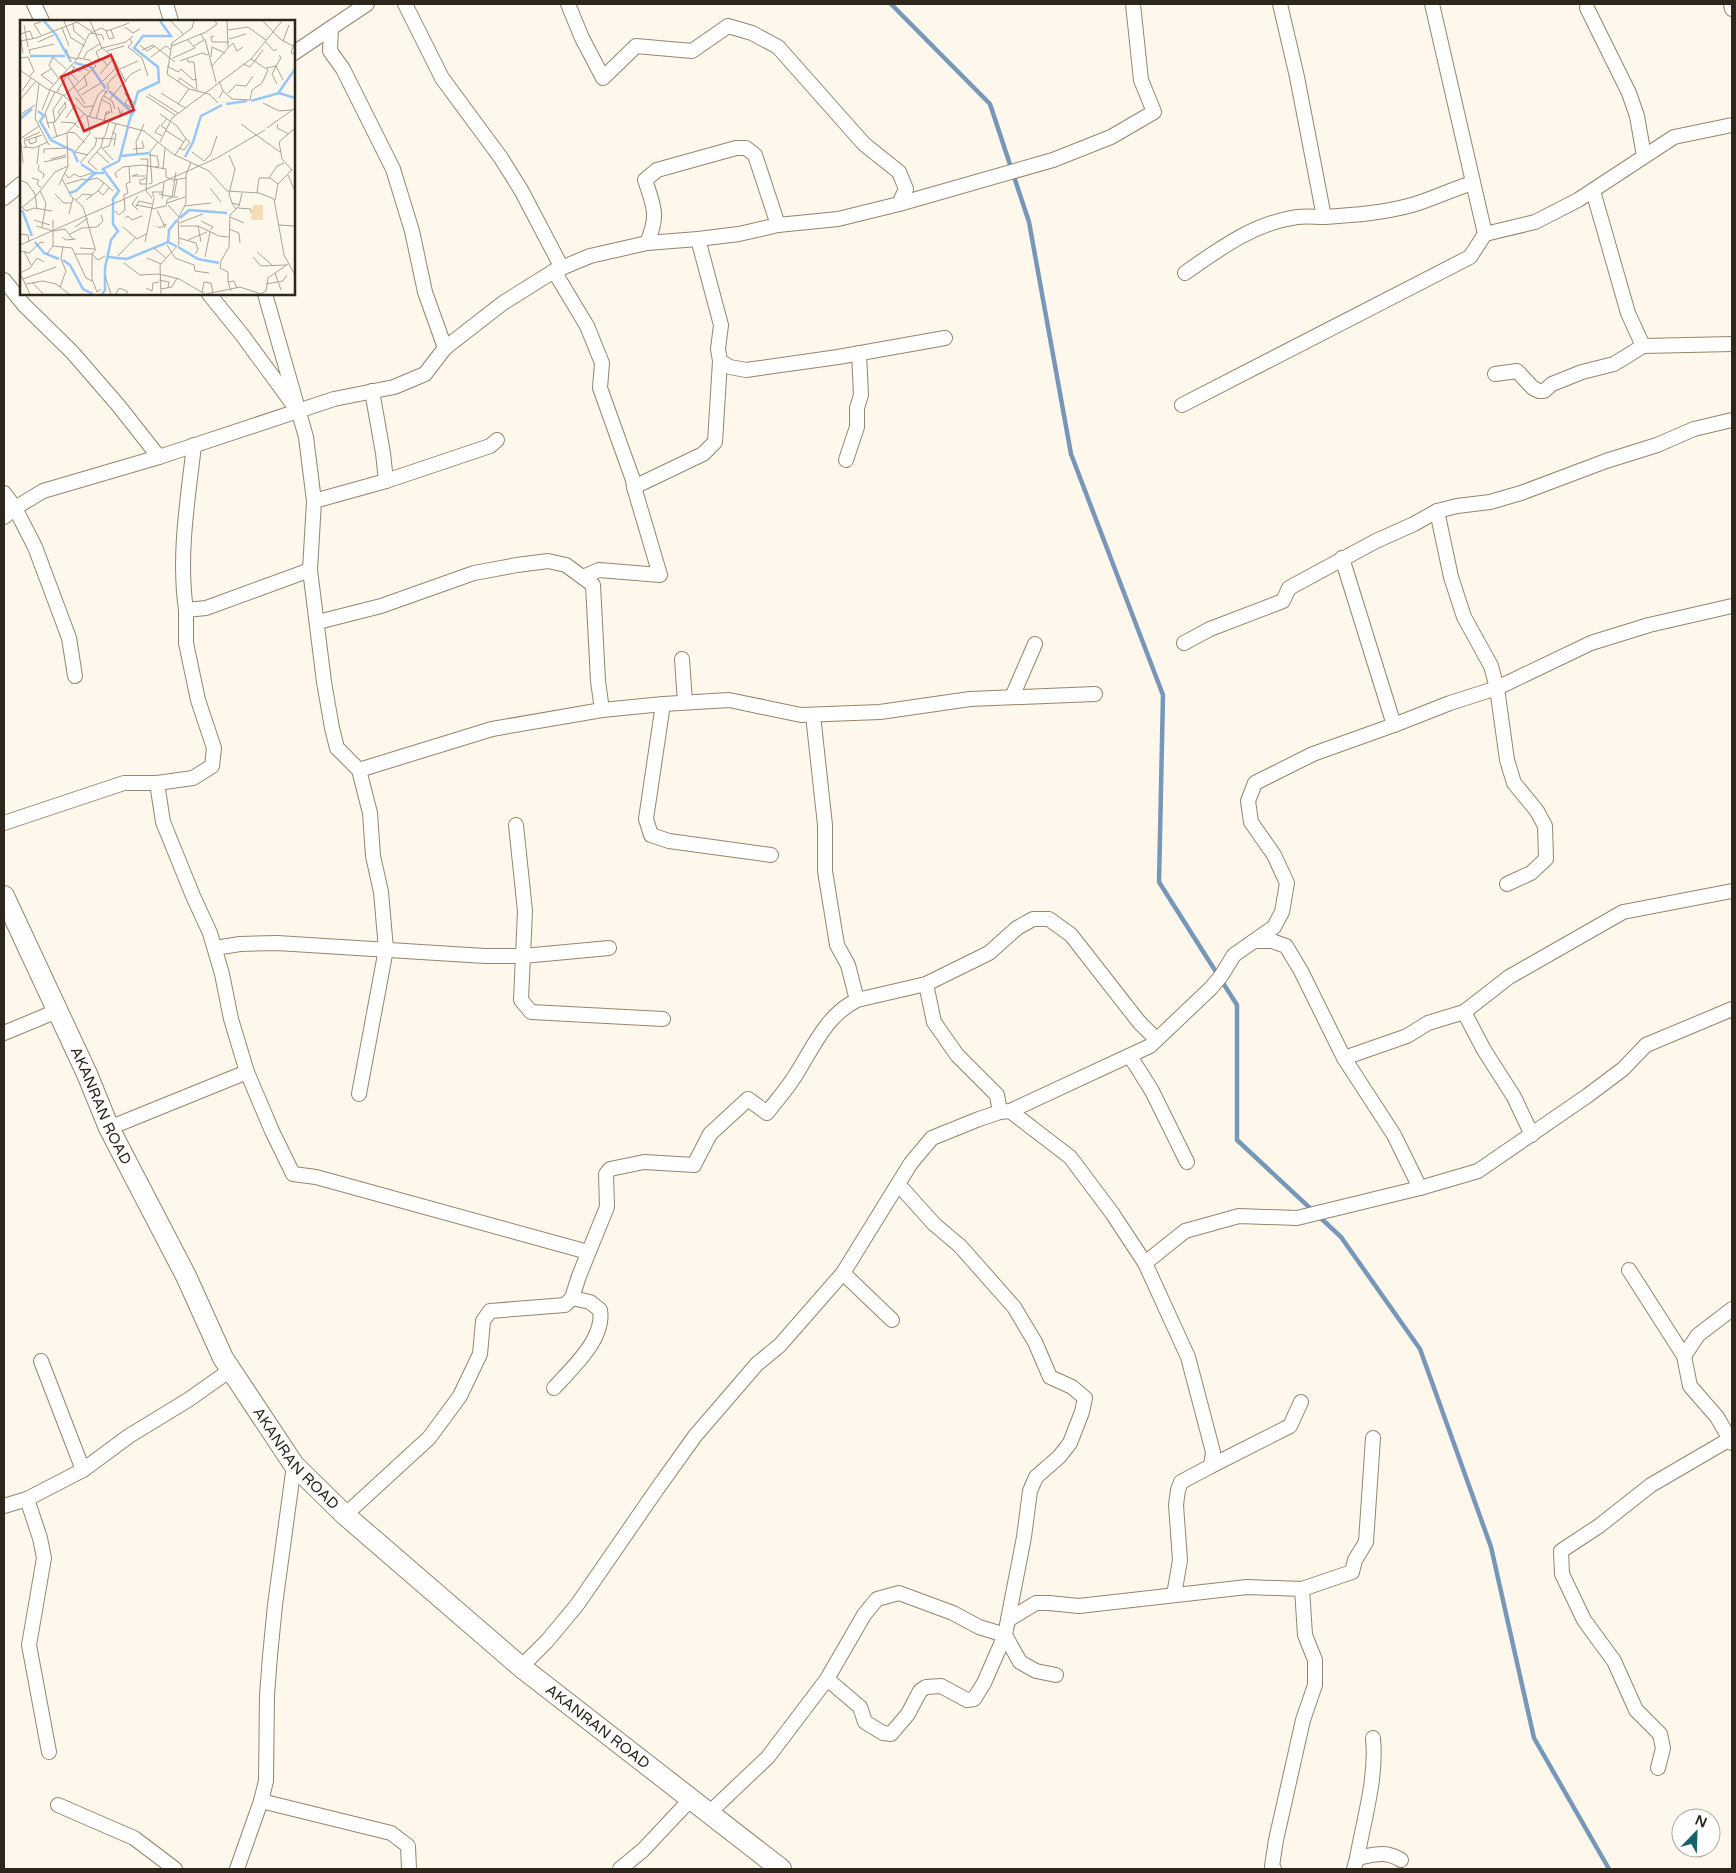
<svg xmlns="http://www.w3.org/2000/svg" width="1736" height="1873" font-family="'Varela Round',sans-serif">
	<rect width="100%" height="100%" fill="#fef8ec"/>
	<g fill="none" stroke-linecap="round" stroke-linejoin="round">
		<!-- stream -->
		<path stroke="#7697b8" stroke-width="4.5" d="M 891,4 L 990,104 L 1029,222 L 1071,454 L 1163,695 L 1159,882 L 1237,1005 L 1237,1140 L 1341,1237 L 1420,1349 L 1491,1547 L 1534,1738 L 1609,1869"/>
		<defs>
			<g id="street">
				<path d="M 34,4 L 42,21"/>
				<path d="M 166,4 L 171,21"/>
				<path d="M 367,4 L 331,28 L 330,51 L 343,69 L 393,169 L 412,231 L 425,292 L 445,348"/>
				<path d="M 405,4 L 442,78 L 501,158 L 521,190 L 562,268"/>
				<path d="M 568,4 L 582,38 L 603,78 L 636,46 L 692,51 L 728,26 L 752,33 L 778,47 L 864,144 L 899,172 L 906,189 L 899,204"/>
				<path d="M 1280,4 L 1297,77 L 1324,217 C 1353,215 1383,213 1412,205 C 1433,199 1452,189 1473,183"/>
				<path d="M 1432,4 L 1485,234"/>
				<path d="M 1731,4 L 1732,9"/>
				<path d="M 1587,8 L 1629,93 L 1637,116 L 1644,156"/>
				<path d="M 294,53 L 331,28"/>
				<path d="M 1593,191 L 1628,313 L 1643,346"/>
				<path d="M 4,198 L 21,184"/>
				<path d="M 647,243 C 659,215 654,207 645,180 L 657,170 L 736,148 L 746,148 L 755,155 L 778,225"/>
				<path d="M 554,271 L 587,326 L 602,363 L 600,388 L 633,480 L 634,487"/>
				<path d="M 1185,273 C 1219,249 1254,223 1297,217 C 1306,216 1315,217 1324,217"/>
				<path d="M 4,280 L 24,305 L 72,352 L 118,405 L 159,457"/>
				<path d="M 209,294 L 243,336 L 292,403"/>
				<path d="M 265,294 L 306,437 L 314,501 L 310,570 L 324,682 L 332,728 L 337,748 L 359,770 L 370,813 L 373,856 L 381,892 L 386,949 L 359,1094"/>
				<path d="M 720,361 L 730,367 L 746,370 L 838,357 L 945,338"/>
				<path d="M 1495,374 L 1517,371 L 1533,388 L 1539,391 L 1544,391 L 1552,384 L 1582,372 L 1614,364 L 1643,346 L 1732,344"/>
				<path d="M 372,391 L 383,453 L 386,481"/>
				<path d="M 1182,405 L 1470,257 L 1485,234 L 1535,222 L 1578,200 L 1674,137 L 1732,125"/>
				<path d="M 846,460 L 857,427 L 857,408 L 861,395 L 859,353"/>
				<path d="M 4,493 L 15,508 L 35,547 L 69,638 L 75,676"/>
				<path d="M 314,501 L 386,481 L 490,446 L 497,440"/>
				<path d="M 1437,511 L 1451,577 L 1464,617 L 1491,666 L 1497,688 L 1507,760 L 1514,783 L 1537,811 L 1545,826 L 1546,859 L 1531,873 L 1507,884"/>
				<path d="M 4,517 L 15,508 L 43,491 L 159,457 L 334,399 L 394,387 L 425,374 L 445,348 L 503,303 L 554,271 L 590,256 L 647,243 L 698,239 L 739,234 L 778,225 L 838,219 L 899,204 L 1053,160 L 1111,137 L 1154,112 L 1141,80 L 1133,4"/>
				<path d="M 1342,558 L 1394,725"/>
				<path d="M 583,577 L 599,570 L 660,575 L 634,487 L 703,454 L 715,442 L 720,361 L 718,349 L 721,325 L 698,239"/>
				<path d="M 186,610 C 178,555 188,499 194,445"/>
				<path d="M 318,622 L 381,606 L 474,573 L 517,565 L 548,561 L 566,565 L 593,585 L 598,681 L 602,710"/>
				<path d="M 1184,643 L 1210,629 L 1283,601 L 1289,588 L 1376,541 L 1414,524 L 1437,511 L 1457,506 L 1490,502 L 1521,493 L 1606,461 L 1657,445 L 1694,429 L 1732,420"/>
				<path d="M 682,659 L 685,702"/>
				<path d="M 1012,697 L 1035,644"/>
				<path d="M 663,704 L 646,819 L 651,835 L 669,841 L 771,855"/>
				<path d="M 813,715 L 825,825 L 825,871 L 837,945 L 848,965 L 857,1000"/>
				<path d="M 359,770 L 492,729 L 602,710 L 663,704 L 729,700 L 801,715 L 880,712 L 970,699 L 1095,694"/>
				<path d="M 157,783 L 163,822 L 193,896 L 210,933 L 222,974 L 231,1019 L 247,1072 L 272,1131 L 293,1174 L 316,1177 L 588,1252"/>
				<path d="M 4,823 L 124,783 L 157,783 L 193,778 L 212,766 L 214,748 L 198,700 L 186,643 L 186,610 L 206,608 L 310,570"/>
				<path d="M 516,825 L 525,911 L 521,1000 L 531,1012 L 663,1019"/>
				<path d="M 1255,941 L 1272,941 L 1286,946 L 1301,971 L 1344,1058 L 1394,1135 L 1420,1188"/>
				<path d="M 215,948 L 240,944 L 277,943 L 485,956 L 523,956 L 609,948"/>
				<path d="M 926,984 L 934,1022 L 957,1055 L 997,1095 L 1000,1112"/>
				<path d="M 1464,1012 L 1509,977 L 1623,912 L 1732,891"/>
				<path d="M 4,1033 L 57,1011"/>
				<path d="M 1130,1056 L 1152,1091 L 1187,1162"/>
				<path d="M 1344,1058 L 1407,1036 L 1428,1023 L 1464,1012 L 1484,1050 L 1514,1097 L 1532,1135"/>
				<path d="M 1010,1111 L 1070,1157 L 1112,1213 L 1145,1263 L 1188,1357 L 1213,1452 L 1211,1466 L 1181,1482 L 1178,1490 L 1176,1505 L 1180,1560 L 1174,1595"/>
				<path d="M 109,1128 L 247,1072"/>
				<path d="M 899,1185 L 934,1224 L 960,1246 L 1014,1307 L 1035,1342 L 1050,1377 L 1072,1387 L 1085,1398 L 1082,1412 L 1070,1443 L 1059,1457 L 1036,1477 L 1030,1491 L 1024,1537 L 1005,1635 L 1020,1662 L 1036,1671 L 1056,1675"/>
				<path d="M 1145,1263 L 1185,1231 L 1239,1216 L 1297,1218 L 1420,1188 L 1478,1171 L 1587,1096 L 1623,1069 L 1646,1045 L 1732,1009"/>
				<path d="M 1629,1270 L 1684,1356 L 1690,1386 L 1717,1417 L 1732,1443"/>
				<path d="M 843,1273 L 892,1320"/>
				<path d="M 1684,1356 L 1698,1335 L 1732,1309"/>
				<path d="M 41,1361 L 83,1470"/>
				<path d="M 554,1388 C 572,1368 605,1339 600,1310 L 590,1302 L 572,1298"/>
				<path d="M 1211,1466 L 1290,1426 L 1301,1402"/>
				<path d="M 27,1499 L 40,1538 L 44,1558 L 29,1645 L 49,1752"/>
				<path d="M 4,1506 L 27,1499 L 83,1470 L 129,1436 L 188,1400 L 232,1369"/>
				<path d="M 345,1515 L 429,1438 L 460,1396 L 480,1354 L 483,1321 L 490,1311 L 565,1305 L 572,1298 L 579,1276 L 607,1207 L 606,1174 L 610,1169 L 644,1162 L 694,1165 L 710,1134 L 748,1099 L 767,1113 C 776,1101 787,1089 795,1076 C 813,1048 826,1015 857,1000 L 926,984 L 989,953 L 1017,928 L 1033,919 L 1049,919 L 1071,935 L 1139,1022 L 1156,1039"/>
				<path d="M 1008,1620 L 1036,1603 L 1049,1603 L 1079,1606 L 1247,1587 L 1302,1589 L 1352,1572 L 1355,1560 L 1366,1542 L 1373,1438"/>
				<path d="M 521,1667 L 547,1641 L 577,1605 L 655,1492 L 695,1436 L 757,1364 L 780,1345 L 843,1273 L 911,1163 L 932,1138 L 979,1119 L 1000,1112 L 1010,1111 L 1150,1046 L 1211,988 L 1221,976 L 1234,955 L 1274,927 L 1282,912 L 1287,883 L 1274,855 L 1251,822 L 1248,801 L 1255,783 L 1313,754 L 1394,725 L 1450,703 L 1497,688 L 1591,643 L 1649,625 L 1732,606"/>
				<path d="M 1658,1768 L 1663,1748 L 1660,1734 L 1636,1710 L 1614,1661 L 1584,1620 L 1562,1574 L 1561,1551 L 1599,1526 L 1651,1485 L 1730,1439"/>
				<path d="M 261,1801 L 391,1833 L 408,1846 L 409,1869"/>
				<path d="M 58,1805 L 134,1838 L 175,1869"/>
				<path d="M 709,1813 L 768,1757 L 827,1679 L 864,1615 L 877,1599 L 899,1593 L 953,1613 L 979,1627 L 1005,1635 L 984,1683 L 974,1699 L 967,1700 L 941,1686 L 926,1687 L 920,1691 L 908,1714 L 891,1734 L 883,1733 L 865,1722 L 860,1707 L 827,1679"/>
				<path d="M 1357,1858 C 1375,1855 1384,1850 1401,1860"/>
				<path d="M 237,1869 L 261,1801 L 266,1781 L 267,1695 L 270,1656 L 275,1605 L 294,1465"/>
				<path d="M 620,1869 L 643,1850 L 690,1800"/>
				<path d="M 1274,1869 L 1272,1866 L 1276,1840 L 1303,1720 L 1315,1685 L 1315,1660 L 1305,1635 L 1302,1589"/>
				<path d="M 1354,1869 L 1357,1858 C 1364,1819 1377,1777 1373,1738"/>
			</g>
			<g id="secondary">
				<path id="s1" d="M 4,896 L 87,1074 L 109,1128 L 186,1276 L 223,1358 L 294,1465 L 345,1515 L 521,1667 L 781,1869"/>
			</g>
		</defs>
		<!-- street casing -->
		<use href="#street" stroke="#95866c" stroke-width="16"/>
		<!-- secondary casing -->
		<use href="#secondary" stroke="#95866c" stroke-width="22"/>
		<!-- street -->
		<use href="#street" stroke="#fff" stroke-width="14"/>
		<!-- secondary -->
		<use href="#secondary" stroke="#fff" stroke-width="20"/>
	</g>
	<g text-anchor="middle" stroke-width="5" stroke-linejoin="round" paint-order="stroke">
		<!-- street labels -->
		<g font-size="15" fill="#2c261b" stroke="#fff">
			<text dy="5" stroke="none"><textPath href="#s1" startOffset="231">AKANRAN ROAD</textPath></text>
			<text dy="5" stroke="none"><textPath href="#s1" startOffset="636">AKANRAN ROAD</textPath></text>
			<text dy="5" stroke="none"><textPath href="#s1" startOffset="1041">AKANRAN ROAD</textPath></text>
		</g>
	</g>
	<!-- overview -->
	<g transform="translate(20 20)">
		<rect width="275" height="275" fill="#fef8ec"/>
		<path d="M 233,185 L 243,185 L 243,200 L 231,200 Z" fill="#f3ddb5"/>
		<path fill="none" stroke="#96c7fb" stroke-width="2.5" d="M 24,1 L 36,15 L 51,42M 10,36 L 45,36M 55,43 L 71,47 L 86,69M 89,71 L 114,94M 259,72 L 275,49M 231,81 L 259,73 L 275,78M 206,84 L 227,81M 18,91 L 24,96 L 20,101 L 31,120 L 53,131 L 58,142M 0,99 L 12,89M 108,106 L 118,72 L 139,62 L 138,47 L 114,28 L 123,16 L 151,16 L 140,1M 101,136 L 129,133M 165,137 L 173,122 L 181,96 L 202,85M 61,144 L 76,154M 49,173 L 56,171 L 75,153 L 84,153M 2,190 L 12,216M 160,198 L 169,190 L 207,193M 15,222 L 24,233 L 39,239M 148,222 L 149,210 L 157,200M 158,227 L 178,239 L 199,243M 88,237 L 107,239 L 148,222 L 156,226M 43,240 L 50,245 L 63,269 L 73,274M 82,274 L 85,270 L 85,248 L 91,220 L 98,211 L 93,204 L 93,179 L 99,171 L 83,149 L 99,141 L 108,107"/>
		<path fill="none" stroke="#aaa498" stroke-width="1" d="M 44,1 L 51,18 L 65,26M 70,1 L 82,28 L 92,36 L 106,62M 151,1 L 163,14M 174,1 L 172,8 L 152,23 L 147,54 L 169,69 L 189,74 L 198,83M 243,1 L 260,19 L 275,27M 53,4 L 54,11 L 65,20M 4,5 L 8,27M 105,7 L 113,13 L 120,9M 42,8 L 49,26M 208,10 L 228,7 L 246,20M 86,11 L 89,19 L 94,18 L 91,10M 71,13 L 82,15 L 84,20M 21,15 L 14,4 L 21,2M 194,16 L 191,17 L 192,22 L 209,22M 110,19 L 112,23 L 108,27 L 122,38 L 128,56M 185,19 L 196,62M 209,19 L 226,14M 0,21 L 16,18 L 57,2 L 72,12M 245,21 L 254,31 L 257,29M 263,21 L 269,5M 275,21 L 271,33 L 275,34M 18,22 L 34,15M 120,25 L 127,31 L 135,26M 152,26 L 186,12 L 197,4 L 195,1M 174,26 L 184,20 L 181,14M 209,27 L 213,23 L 217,31 L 223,27M 46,29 L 49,37 L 57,39M 122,30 L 133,25 L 155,42M 87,31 L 104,26M 3,33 L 0,14 L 10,11 L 13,19M 10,34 L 9,30 L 34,24M 131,37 L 146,26 L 151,30M 191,37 L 192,27 L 205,33M 0,38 L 8,37 L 14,51 L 10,56M 64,38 L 67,32 L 81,23M 153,38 L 175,28 L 167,19M 167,38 L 168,42 L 174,42 L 177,71M 79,39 L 76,32 L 82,28 L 106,22 L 113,16M 160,41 L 182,33 L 188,35M 73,42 L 81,38 L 87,45M 223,44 L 230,47 L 243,30M 51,45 L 54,47 L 51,54 L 58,61M 147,46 L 158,52 L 161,49 L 173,60 L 177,59M 192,46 L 208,28 L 207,1M 256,46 L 252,54 L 257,64M 256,46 L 263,60M 54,47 L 59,51 L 63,48 L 69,51M 246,48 L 256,46 L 261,38 L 259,35M 31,49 L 21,55 L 33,64M 0,50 L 27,69 L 43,75 L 67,96 L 124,111 L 153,134 L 189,151 L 207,171 L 239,173 L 254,179 L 264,235 L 275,255M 98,50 L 118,41M 51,53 L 48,57 L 65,84M 80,54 L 93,39M 39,59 L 29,45 L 33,37 L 46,49M 83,61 L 97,47M 199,61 L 203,71 L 199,78M 158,62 L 160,58 L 175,69M 19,63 L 15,98 L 29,125M 29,70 L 57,39 L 69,14 L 81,8 L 87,11 L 109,3M 2,71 L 11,58M 58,71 L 67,65 L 64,55M 203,71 L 212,79 L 230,80 L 232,70 L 242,63 L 248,50 L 231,39M 37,72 L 46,57M 104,73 L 115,84M 141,73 L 165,88M 208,73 L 216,65 L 226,66 L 233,56M 128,74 L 158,93M 61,75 L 81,63M 44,76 L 76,46 L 69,40 L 58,38M 84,76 L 92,81 L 95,89M 126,76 L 155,95M 55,77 L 64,87 L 73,86M 109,77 L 105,83 L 111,88M 90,79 L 111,54 L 121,49M 0,80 L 16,61M 82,80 L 90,84 L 92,93M 243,83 L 259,91 L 272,90M 158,84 L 169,69M 98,87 L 101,96 L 102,90M 22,90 L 30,70M 140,94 L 157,106 L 166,119 L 155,135M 0,95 L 15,85M 40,95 L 38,92 L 46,82M 67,96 L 70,113 L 55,132 L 68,135M 69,97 L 78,75 L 83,70 L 87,73M 46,98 L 55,85M 76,99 L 82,78 L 89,68 L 87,64 L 99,52M 84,101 L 86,92 L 90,92 L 86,95M 33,102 L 37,117M 35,102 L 46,86 L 45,82M 41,102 L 54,103 L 59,108M 27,103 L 35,102 L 33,90 L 43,75M 221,104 L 260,132M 258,104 L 257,108 L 269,114M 140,105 L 135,112 L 142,116M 29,108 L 25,93 L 35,72M 247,108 L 275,88M 146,109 L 141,106 L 147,98M 145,110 L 164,122M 48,112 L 55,113 L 65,123M 92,112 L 96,114 L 94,126M 32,118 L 47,113M 74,118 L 95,119M 0,119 L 19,106M 4,119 L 20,112M 81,119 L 85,116 L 89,102M 83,119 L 81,127 L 93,140M 9,120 L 10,124 L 16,122 L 16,117M 140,122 L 152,98 L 231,39 L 262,1M 1,123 L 3,143M 6,127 L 14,128 L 28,122M 3,128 L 6,127 L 4,121 L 22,115M 83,128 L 89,126 L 96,104M 159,128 L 164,130 L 170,122 L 166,119M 113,129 L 124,128 L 122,121M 77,132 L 89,143M 172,132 L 184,141 L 191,134 L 197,116M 24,133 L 24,129 L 46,128M 117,134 L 116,122 L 124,104M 129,135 L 137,136 L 139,146 L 135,147M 209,135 L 215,149 L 209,174 L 212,183M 31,139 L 46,135M 120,139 L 128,139 L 126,171 L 132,178M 24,142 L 46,137M 60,143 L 75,126 L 77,118M 17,144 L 19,126M 19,145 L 18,150 L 24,154 L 23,158M 109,147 L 110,163M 143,149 L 145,128M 77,150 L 68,142 L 81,127M 156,152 L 152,177 L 158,177M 45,154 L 49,158 L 54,154 L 60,157 L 72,153M 118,154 L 112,156 L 126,156M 268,155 L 274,169M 12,158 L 19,160 L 17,164 L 21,168M 97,158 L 95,153 L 103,147 L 122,145 L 146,149 L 146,157 L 153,160 L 166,158M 127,158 L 120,160 L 120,164 L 127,164M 249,158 L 257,146 L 264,143M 42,159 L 51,176 L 63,187 L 75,228M 0,160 L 7,163 L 15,174 L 17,189M 68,160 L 77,158 L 84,163M 46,164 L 63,159 L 68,161M 129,164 L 132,163 L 130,132 L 138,122M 39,165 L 48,146M 190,168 L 201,182M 20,171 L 26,183 L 22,207M 78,171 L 84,163 L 93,171M 237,173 L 239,158 L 250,158 L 258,164M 35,174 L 44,183 L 51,183M 154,176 L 157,160M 134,177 L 132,172 L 143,172M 142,179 L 144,162M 56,180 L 63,174 L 72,175M 66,180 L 78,171 L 83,175 L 89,168M 255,180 L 258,164 L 272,150 L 262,139 L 259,122 L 275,108M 147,183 L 165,177M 116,185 L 132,188M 148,185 L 159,197M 164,186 L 191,183M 2,187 L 6,191 L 14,188 L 32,191M 116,187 L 119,181 L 132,184M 218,188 L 231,189 L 231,193M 0,189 L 16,176 L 35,152 L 48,146 L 47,113 L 64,94M 132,189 L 146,186 L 147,180 L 152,177 L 139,174M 216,189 L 212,183 L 220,185M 118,190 L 112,184 L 118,176M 137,190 L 144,205M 95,191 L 99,195 L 105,190 L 104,175 L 108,173 L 106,164 L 110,162M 49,194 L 53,178M 210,197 L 224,203M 105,198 L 108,196 L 112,200 L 122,196M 14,200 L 30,205M 181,201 L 193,207 L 190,210M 159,203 L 183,194M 259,205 L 275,206M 16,206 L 33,211 L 45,209 L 53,219M 137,206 L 140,208 L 146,204 L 144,208M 160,206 L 178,206 L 199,216 L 209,217M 178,206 L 181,222M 55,207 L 68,198M 103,207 L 117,219 L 126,214M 209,209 L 219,213 L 220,223M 0,214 L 8,215 L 9,222M 50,214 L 62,208 L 77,207 L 83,201 L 81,195M 42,217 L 46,220 L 56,219M 159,218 L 176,223 L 178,229 L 175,234M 168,220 L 187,212M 125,222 L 134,178M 0,225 L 197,138 L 245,110M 147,225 L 155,238 L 174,245 L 175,251 L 189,253M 33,226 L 33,200M 60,228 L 76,229 L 72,234 L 72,259 L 77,272 L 81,269M 134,228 L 146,238M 0,231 L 9,233 L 21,222 L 24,223M 4,231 L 11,245M 237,232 L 252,245M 27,234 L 33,226 L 52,228 L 66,258 L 72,261M 55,234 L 72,234 L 78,240 L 85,236M 98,236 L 115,218M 185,237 L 190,212M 233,237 L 241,246 L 266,245M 127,238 L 141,244M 104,243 L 120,255 L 139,254M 0,253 L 10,248 L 17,238 L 24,242M 0,253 L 10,274M 255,253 L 261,270M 139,254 L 159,259 L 185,274M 85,256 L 91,274M 3,259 L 36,247M 139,260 L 149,262 L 148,268M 12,262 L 23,274M 208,262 L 208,252 L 200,248 L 201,241 L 209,227 L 210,195 L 219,186 L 222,173M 6,264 L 23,261 L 36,264 L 49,274M 246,264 L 263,261 L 267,255M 40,267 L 46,251 L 41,239 L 43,226M 126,268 L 132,271 L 133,263 L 139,262M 141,269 L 152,267 L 157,258M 211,271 L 208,262 L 214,261 L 217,268M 182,273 L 184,262 L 191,263 L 193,273M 96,274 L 99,268 L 107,271 L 107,274M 141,274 L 140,245 L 159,224 L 158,199 L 166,183 L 166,155 L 171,142M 186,274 L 220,267 L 241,274 L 246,271 L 248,258 L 268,244"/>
		<path fill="#d62828" fill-opacity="0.15" stroke="#d62828" stroke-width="2.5" d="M 91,35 L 114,90 L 64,111 L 41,57 Z"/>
		<rect width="275" height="275" fill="none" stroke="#2c261b" stroke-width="2.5"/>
	</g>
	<!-- border -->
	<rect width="1736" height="1873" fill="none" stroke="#2c261b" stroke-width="10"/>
	<!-- north arrow -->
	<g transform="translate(1696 1833) rotate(23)"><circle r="24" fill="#ffffff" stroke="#aba8a4"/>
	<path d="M0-4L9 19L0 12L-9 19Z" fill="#16636d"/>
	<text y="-8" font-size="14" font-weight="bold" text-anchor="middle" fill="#2c261b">N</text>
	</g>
</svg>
